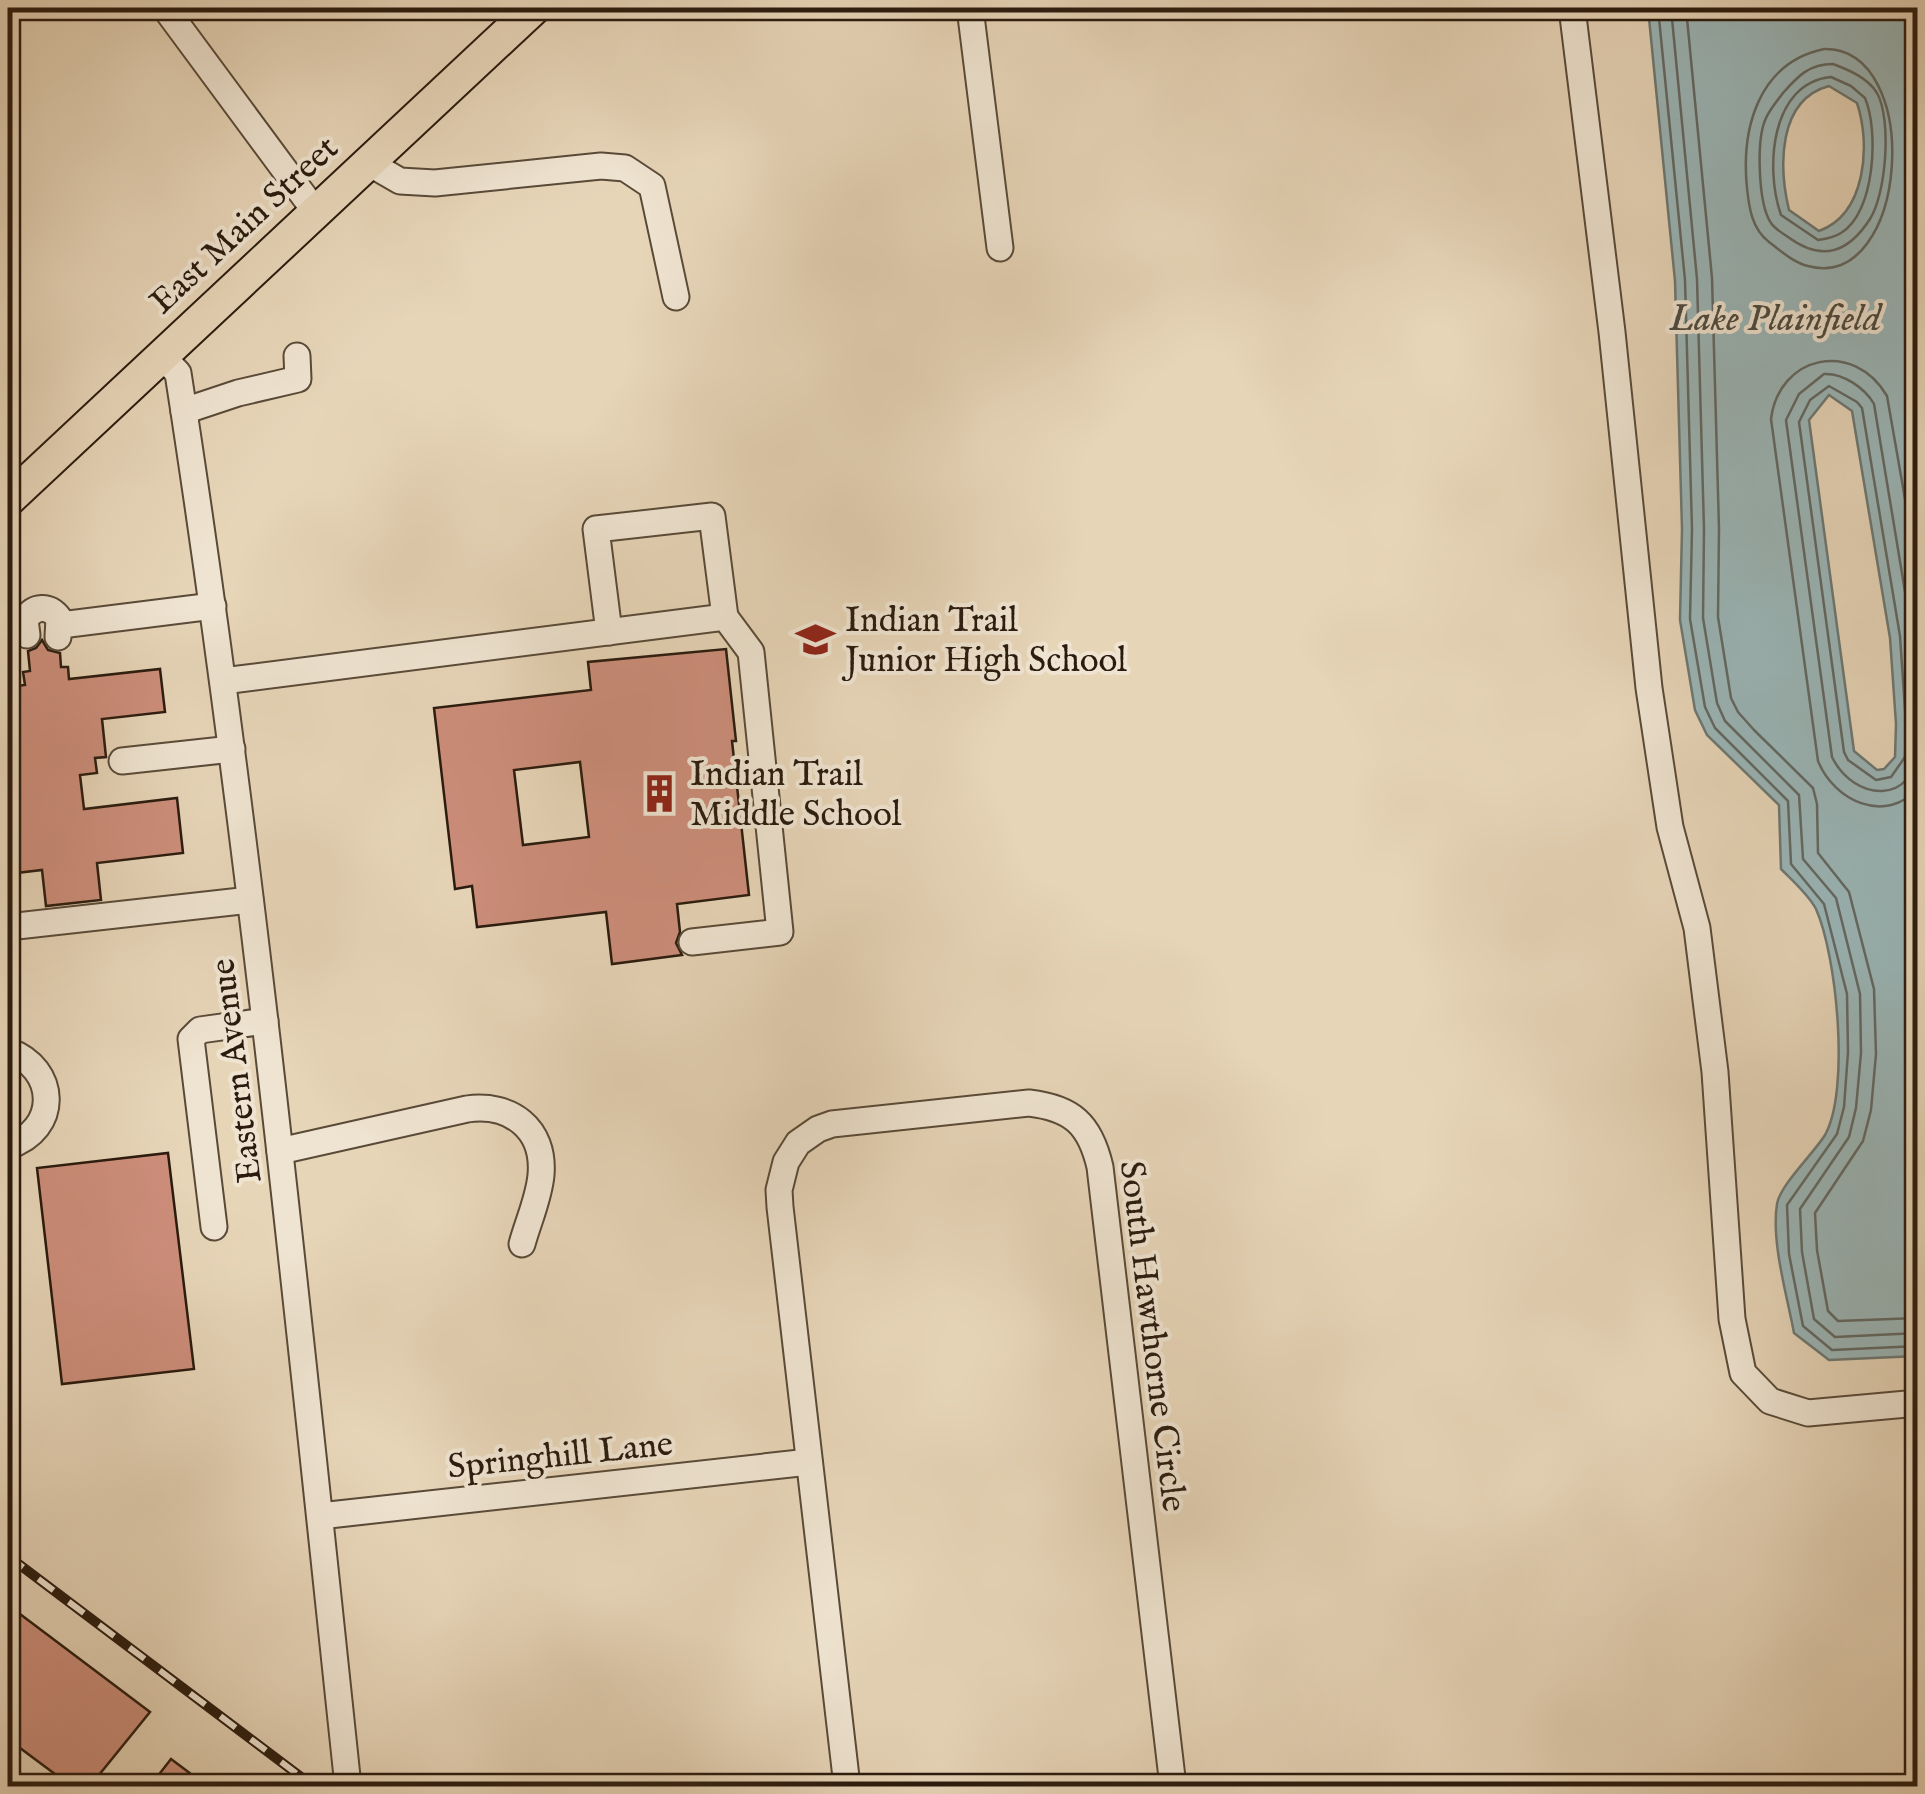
<svg xmlns="http://www.w3.org/2000/svg" width="1925" height="1794" font-family="'IM FELL English',serif">
	<rect width="100%" height="100%" fill="#e7d5b8"/>
	<filter id="stains"><feTurbulence type="fractalNoise" baseFrequency=".002" numOctaves="4"/><feColorMatrix values="0 0 0 0 .2 0 0 0 0 .09 0 0 0 0 .02 0 0 0 .5 -.17"/></filter>
	<radialGradient id="worn" r=".72"><stop offset=".6" stop-color="#630" stop-opacity="0"/><stop offset="1" stop-color="#630" stop-opacity=".3"/></radialGradient>
	<!-- water -->
	<path fill="#9ab6b8" stroke="#6d7874" stroke-width="2.5" fill-rule="evenodd" d="M 1648,8 L 1917,8 L 1917,1356 L 1829,1360 L 1794,1333 C 1787,1295 1771,1242 1777,1204 C 1780,1185 1814,1153 1825,1135 C 1850,1091 1837,956 1816,909 C 1809,895 1792,880 1781,869 L 1779,805 L 1707,735 L 1695,710 L 1680,620 L 1682,529 L 1675,281 ZM 1829,86 L 1857,103 C 1871,145 1866,214 1819,231 L 1789,210 C 1779,168 1777,100 1829,86 ZM 1829,395 L 1852,411 L 1890,638 L 1896,724 L 1895,757 L 1884,769 L 1877,770 L 1854,751 L 1809,420 Z"/>
	<g fill="none" stroke-linecap="round" stroke-linejoin="round">
		<!-- shore -->
		<g stroke="#626863" stroke-width="2.5">
			<path d="M 1658,8 L 1685,280 L 1692,529 L 1690,619 L 1705,707 L 1715,728 L 1788,801 L 1791,864 L 1824,904 L 1847,994 L 1848,1052 L 1844,1107 L 1837,1134 L 1787,1205 L 1789,1254 L 1803,1326 L 1832,1350 L 1918,1346"/>
			<path d="M 1671,8 L 1697,279 L 1704,529 L 1703,618 L 1717,703 L 1725,721 L 1799,795 L 1803,859 L 1836,898 L 1860,994 L 1861,1053 L 1856,1108 L 1849,1137 L 1800,1209 L 1802,1252 L 1814,1319 L 1835,1337 L 1918,1333"/>
			<path d="M 1686,8 L 1712,278 L 1719,529 L 1718,617 L 1731,698 L 1738,712 L 1754,730 L 1813,788 L 1817,804 L 1818,853 L 1849,892 L 1874,989 L 1876,1054 L 1871,1110 L 1863,1141 L 1815,1213 L 1817,1250 L 1828,1311 L 1838,1321 L 1918,1318"/>
			<path d="M 1824,49 C 1925,47 1909,293 1808,266 C 1794,263 1781,251 1769,242 C 1752,229 1749,208 1747,188 C 1741,129 1758,63 1824,49 Z"/>
			<path d="M 1833,64 C 1849,70 1868,78 1877,93 C 1892,120 1886,194 1870,219 C 1848,253 1822,262 1788,237 C 1782,233 1775,229 1771,223 C 1758,204 1756,139 1766,118 C 1770,109 1777,101 1783,93 C 1798,76 1809,64 1833,64 Z"/>
			<path d="M 1831,77 L 1851,86 L 1865,98 C 1879,131 1875,213 1841,233 C 1835,237 1825,239 1818,240 L 1781,215 C 1765,170 1770,83 1831,77 Z"/>
			<path d="M 1829,386 L 1857,402 L 1862,408 L 1900,636 L 1906,724 L 1905,757 L 1891,777 L 1876,780 L 1848,760 L 1844,752 L 1799,422 L 1810,400 Z"/>
			<path d="M 1918,573 L 1887,396 C 1854,339 1779,355 1771,419 L 1818,761 C 1834,801 1886,825 1918,788"/>
			<path d="M 1918,708 L 1912,634 L 1874,404 C 1865,388 1843,373 1824,374 L 1799,394 L 1786,420 L 1832,757 C 1854,802 1915,806 1918,747"/>
		</g>
	</g>
	<!-- building -->
	<g fill="#cd8e7b" stroke="#2a1b0e" stroke-width="2.5" fill-rule="evenodd">
		<path d="M 42,640 L 48,650 L 60,653 L 61,667 L 68,667 L 69,679 L 160,669 L 165,712 L 102,719 L 106,757 L 95,758 L 97,773 L 80,775 L 84,809 L 177,798 L 183,853 L 97,863 L 101,900 L 46,906 L 42,870 L 8,874 L 8,687 L 25,685 L 23,672 L 30,671 L 28,651 L 36,648 Z"/>
		<path d="M 726,649 L 736,741 L 732,741 L 749,895 L 677,904 L 680,932 L 676,943 L 682,955 L 612,964 L 606,912 L 477,927 L 472,886 L 455,889 L 434,708 L 591,690 L 588,662 ZM 580,762 L 589,837 L 523,845 L 514,770 Z"/>
		<path d="M 168,1153 L 194,1369 L 62,1384 L 37,1168 Z"/>
		<path d="M 8,1605 L 150,1712 L 90,1786 L 71,1786 L 8,1739 Z"/>
		<path d="M 171,1759 L 207,1786 L 150,1786 Z"/>
	</g>
	<g fill="none" stroke-linecap="round" stroke-linejoin="round">
		<defs>
			<g id="minor">
				<path d="M 165,8 L 315,211"/>
				<path d="M 970,8 L 1000,248"/>
				<path d="M 1572,8 L 1612,332 L 1649,688 L 1670,827 L 1697,928 L 1715,1072 L 1732,1319 L 1743,1373 L 1770,1401 L 1808,1413 L 1918,1403"/>
				<path d="M 367,162 L 400,181 L 435,183 L 601,166 L 625,168 L 652,186 L 676,297"/>
				<path d="M 162,356 L 178,373 C 251,842 298,1315 348,1786"/>
				<path d="M 184,411 L 238,393 L 298,379 L 297,356"/>
				<path d="M 61,625 L 213,606"/>
				<path d="M 609,632 L 596,529 L 712,516 L 725,617"/>
				<path d="M 27,635 L 25,620 C 34,605 49,605 59,618 L 58,637"/>
				<path d="M 223,681 L 725,617 L 751,652 L 780,932 L 692,942"/>
				<path d="M 122,761 L 232,749"/>
				<path d="M 8,927 L 250,900"/>
				<path d="M 8,1051 C 58,1068 60,1130 8,1146"/>
				<path d="M 280,1151 L 467,1109 C 510,1103 545,1128 541,1175 C 539,1198 528,1222 522,1244"/>
				<path d="M 214,1227 L 191,1039 L 200,1030 L 265,1021"/>
				<path d="M 320,1516 L 809,1462"/>
				<path d="M 8,1785 L 9,1786"/>
				<path d="M 847,1786 L 780,1207 L 779,1190 L 786,1162 L 798,1143 L 818,1129 L 832,1124 L 1029,1103 C 1072,1108 1090,1124 1100,1167 L 1173,1786"/>
			</g>
			<path id="major" d="M 8,500 L 534,8"/>
		</defs>
		<!-- minor casing -->
		<use href="#minor" stroke="#594a38" stroke-width="29"/>
		<!-- major casing -->
		<use href="#major" stroke="#2a1b0e" stroke-width="36"/>
		<!-- minor -->
		<use href="#minor" stroke="#efe4d1" stroke-width="25"/>
		<!-- major -->
		<use href="#major" stroke="#e7d5b8" stroke-width="32"/>
		<defs>
			<path id="rail" d="M 8,1556 L 313,1786"/>
		</defs>
		<!-- rail casing -->
		<use href="#rail" stroke="#2a1b0e" stroke-width="10"/>
		<!-- rail -->
		<use href="#rail" stroke="#efe4d1" stroke-width="6" stroke-dasharray="19" stroke-linecap="butt"/>
	</g>
	<!-- icons -->
	<defs>
		<symbol id="school-bare" viewBox="-9 -9 18 18"><path d="M0-5L7-2L0 1L-7-2ZM-4 1L0 2.5L4 1V4Q0 6-4 4Z" fill="#8f2418" stroke="#efe4d1" stroke-width="2.5" paint-order="stroke"/></symbol>
		<symbol id="building-bare" viewBox="-9 -9 18 18"><path d="M-4-6H4V6H1V3H-1V6H-4ZM-2.5-4.3h1.7v1.8h-1.7ZM.8-4.3h1.7v1.8H.8ZM-2.5-1h1.7V.8h-1.7ZM.8-1h1.7V.8H.8Z" fill="#8f2418" stroke="#efe4d1" stroke-width="2.5" paint-order="stroke"/></symbol>
	</defs>
	<g fill-rule="evenodd">
		<use href="#school-bare" x="788" y="612" width="55" height="55"/>
		<use href="#building-bare" x="632" y="766" width="55" height="55"/>
	</g>
	<g text-anchor="middle" stroke-width="8" stroke-linejoin="round" paint-order="stroke">
		<!-- street labels -->
		<g font-size="35" fill="#2a1b0e" stroke="#efe4d1">
			<text transform="translate(243 224) rotate(-43)" y="12">East Main Street</text>
			<text transform="translate(235 1071) rotate(-97)" y="12">Eastern Avenue</text>
			<text transform="translate(1154 1336) rotate(83)" y="12">South Hawthorne Circle</text>
			<text transform="translate(560 1454) rotate(-6)" y="12">Springhill Lane</text>
		</g>
		<!-- poi labels -->
		<g font-size="35" fill="#2a1b0e" stroke="#efe4d1" text-anchor="start">
			<text x="845" y="631">Indian Trail<tspan x="845" dy="40">Junior High School</tspan></text>
			<text x="690" y="785">Indian Trail<tspan x="690" dy="40">Middle School</tspan></text>
		</g>
		<!-- water labels -->
		<g font-size="38" font-style="italic" fill="#4c4a41" stroke="#efe4d1">
			<text x="1775" y="330">Lake Plainfield</text>
		</g>
	</g>
	<!-- margin -->
	<rect width="1925" height="1794" fill="none" stroke="#e7d5b8" stroke-width="40"/>
	<rect x="10" y="10" width="1905" height="1774" fill="none" stroke="#2a1b0e" stroke-width="5"/>
	<rect x="20" y="20" width="1885" height="1754" fill="none" stroke="#2a1b0e" stroke-width="2.5"/>
	<rect width="100%" height="100%" filter="url(#stains)"/>
	<rect width="100%" height="100%" fill="url(#worn)"/>
</svg>
